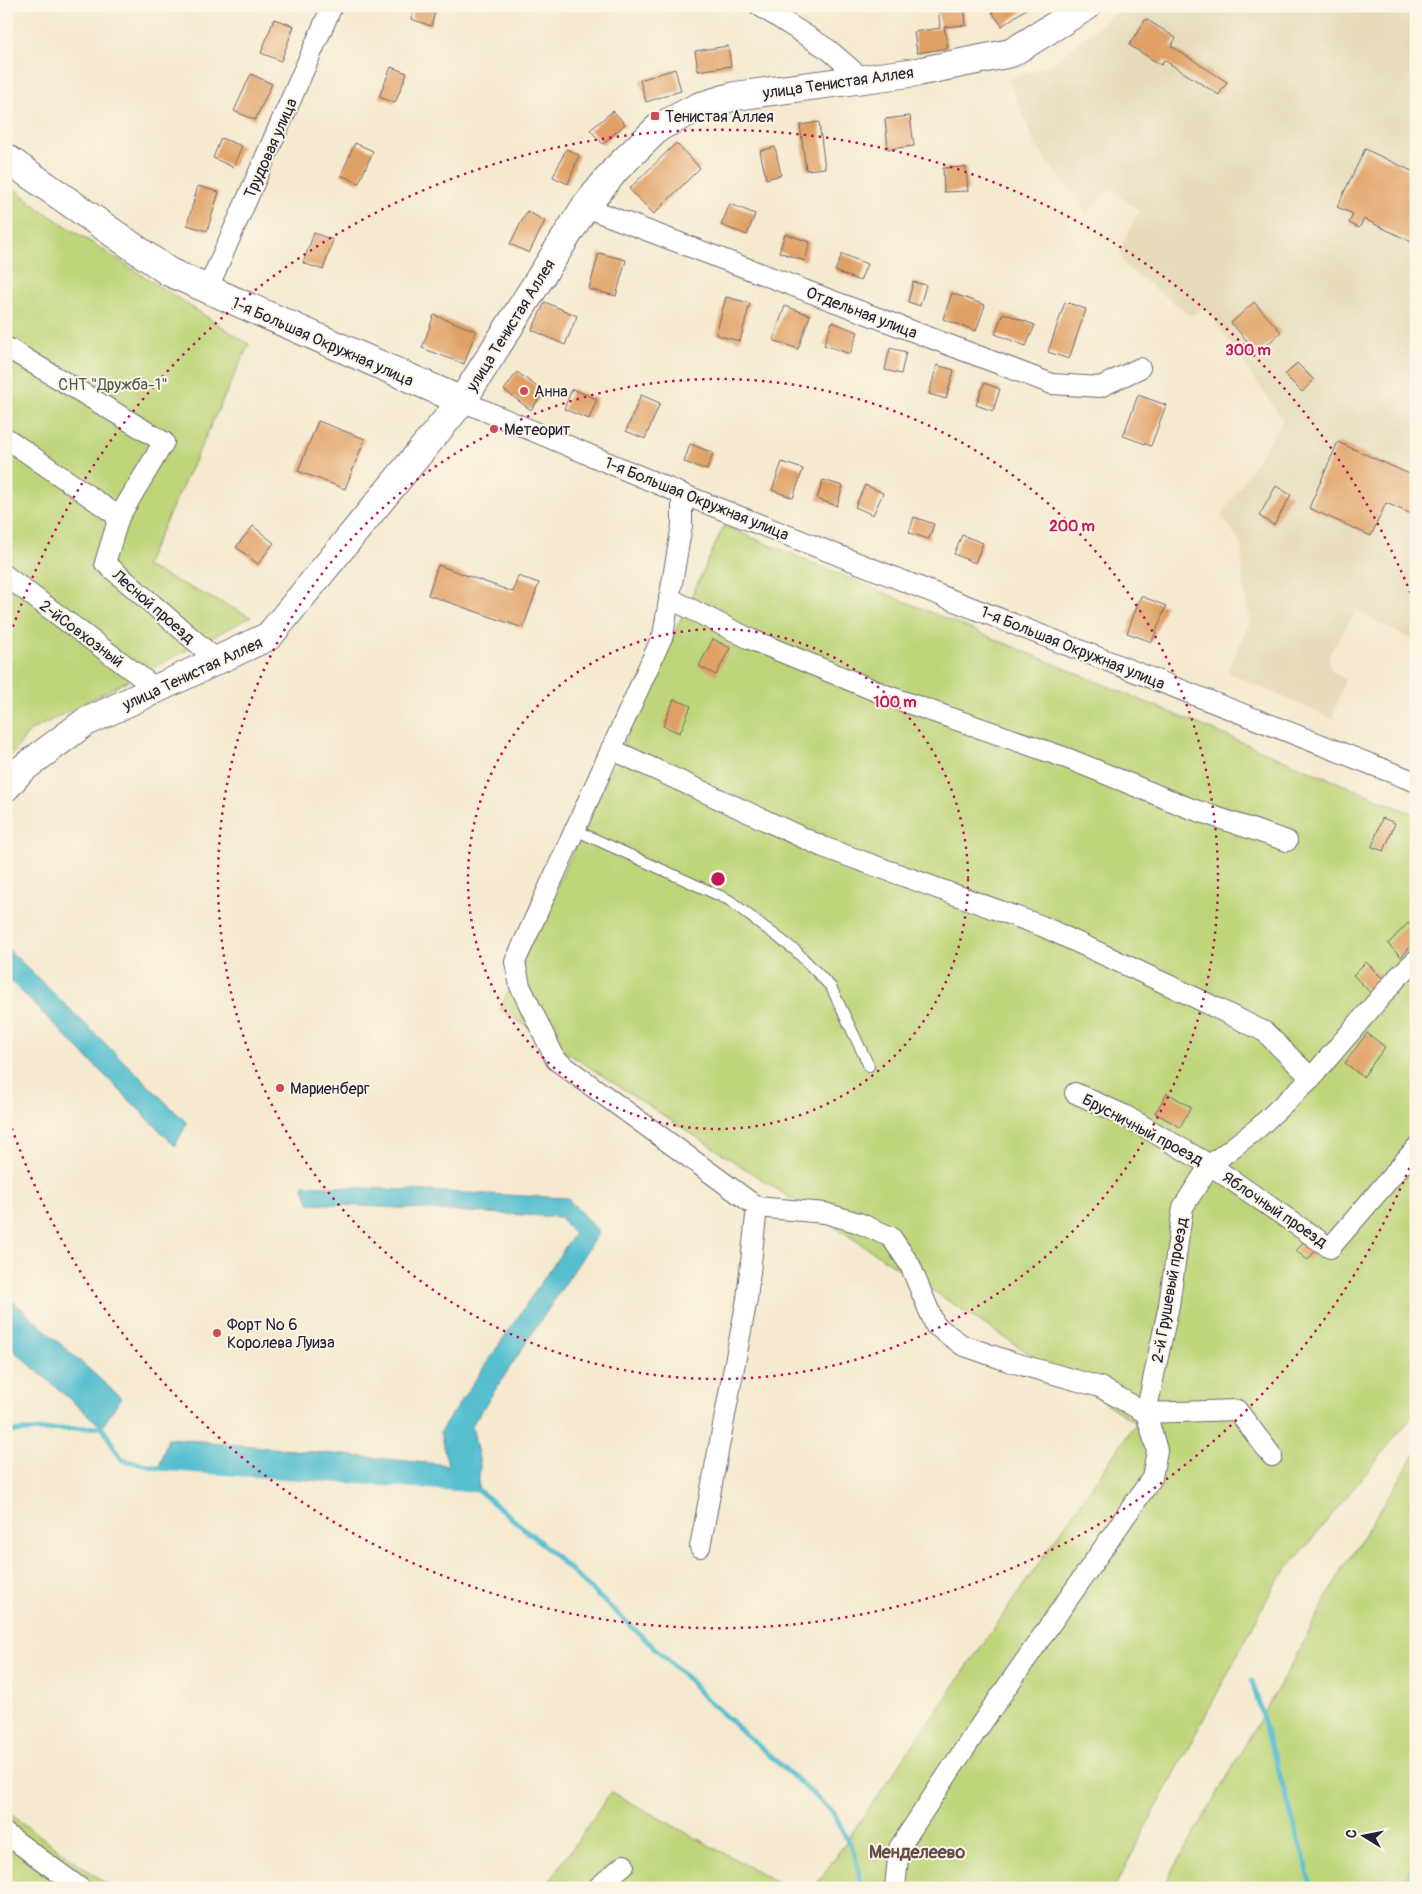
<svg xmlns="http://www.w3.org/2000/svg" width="1422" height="1894" font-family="Pangolin,sans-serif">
	<rect width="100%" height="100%" fill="#fcf5e5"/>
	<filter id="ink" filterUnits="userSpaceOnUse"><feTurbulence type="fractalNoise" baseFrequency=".02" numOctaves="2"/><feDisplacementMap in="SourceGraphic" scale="10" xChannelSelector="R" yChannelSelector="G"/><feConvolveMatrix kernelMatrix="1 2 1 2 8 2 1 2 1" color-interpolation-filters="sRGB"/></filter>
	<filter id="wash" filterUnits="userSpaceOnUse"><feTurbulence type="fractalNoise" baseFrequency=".0096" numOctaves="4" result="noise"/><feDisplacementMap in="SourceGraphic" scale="20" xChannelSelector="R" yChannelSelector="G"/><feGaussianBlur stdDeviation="1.12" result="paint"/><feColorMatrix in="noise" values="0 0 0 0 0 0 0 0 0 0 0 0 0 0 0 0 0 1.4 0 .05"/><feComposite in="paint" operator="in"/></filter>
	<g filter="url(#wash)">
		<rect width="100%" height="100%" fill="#f5e9cf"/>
		<!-- built -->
		<path fill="#e5dbba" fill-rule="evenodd" d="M 1125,6 L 1416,6 L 1416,173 L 1365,149 L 1337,206 L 1353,214 L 1349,223 L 1359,228 L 1364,219 L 1416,244 L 1416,341 L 1410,354 L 1416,357 L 1416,477 L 1338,442 L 1309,508 L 1370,536 L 1386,503 L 1416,516 L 1416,642 L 1357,611 L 1328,656 L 1332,671 L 1345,679 L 1332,719 L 1227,672 L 1250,622 L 1243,581 L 1241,542 L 1221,516 L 1283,420 L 1205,306 L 1191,316 L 1124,265 L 1120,249 L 1139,211 L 1110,188 L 1087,213 L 1036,146 L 1008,80 L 1056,62 L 1083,38 ZM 1146,19 L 1176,38 L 1161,65 L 1130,45 ZM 1254,302 L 1281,332 L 1257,353 L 1231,323 ZM 1276,486 L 1291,495 L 1274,525 L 1259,516 Z"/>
		<!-- green -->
		<g fill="#bed57a" stroke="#707c5a">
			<path d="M 6,182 L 41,210 L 249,344 L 145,566 L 251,617 L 30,731 L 6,762 Z"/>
			<path d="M 724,526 L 1416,815 L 1416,1412 L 1275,1584 L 1114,1888 L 814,1888 L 1136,1423 L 500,1009 Z"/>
			<path d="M 1416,1453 L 1416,1888 L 1163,1888 L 1294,1660 L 1343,1568 Z"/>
			<path d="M 611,1792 L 788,1888 L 545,1888 Z"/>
			<path d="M 6,1811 L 112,1888 L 6,1888 Z"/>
		</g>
		<!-- water -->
		<g fill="#54bfd0" stroke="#3b7086">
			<path d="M 6,947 L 187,1123 L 175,1146 L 11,981 L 6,993 Z"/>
			<path d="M 303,1185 L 567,1198 L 599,1232 L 472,1425 L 480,1465 L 478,1490 L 159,1468 L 168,1438 L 448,1465 L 440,1432 L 574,1234 L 560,1217 L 309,1203 Z"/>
			<path d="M 6,1295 L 121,1398 L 102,1427 L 6,1344 Z"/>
		</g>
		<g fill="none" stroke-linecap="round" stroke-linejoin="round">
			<!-- stream -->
			<g stroke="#54bfd0" stroke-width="5">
				<path d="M 6,1432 L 102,1427 L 122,1460 L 159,1468 L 478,1490 L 540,1542 L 687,1678 L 706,1699 L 833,1812 L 855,1855 L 862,1888"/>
				<path d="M 1252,1681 L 1313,1888"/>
				<path d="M 1407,1888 L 1410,1871 L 1416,1867"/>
			</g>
		</g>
		<g id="blocks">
			<!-- building -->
			<g fill="#e0a065">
				<path d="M 415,6 L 437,6 L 431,26 L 411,19 Z"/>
				<path d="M 938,6 L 964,6 L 966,25 L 944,27 L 948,48 L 917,53 L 914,32 L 940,28 Z"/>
				<path d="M 1001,6 L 1030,6 L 1002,26 L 992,12 Z"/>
				<path d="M 274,19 L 294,26 L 281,61 L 261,53 Z"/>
				<path d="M 1146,19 L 1176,38 L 1171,46 L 1227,82 L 1219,95 L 1164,60 L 1161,65 L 1129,45 Z"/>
				<path d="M 728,46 L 731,66 L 698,71 L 695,51 Z"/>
				<path d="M 391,67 L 407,73 L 395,103 L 379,97 Z"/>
				<path d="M 675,69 L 681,91 L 646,102 L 640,80 Z"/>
				<path d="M 251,74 L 272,84 L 255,120 L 234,111 Z"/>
				<path d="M 613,111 L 625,124 L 603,144 L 590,130 Z"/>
				<path d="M 910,116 L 914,146 L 888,149 L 885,119 Z"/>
				<path d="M 819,122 L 825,168 L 806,170 L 800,125 Z"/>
				<path d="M 221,138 L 242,146 L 233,167 L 213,158 Z"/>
				<path d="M 355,143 L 373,151 L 359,183 L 341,175 Z"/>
				<path d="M 676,143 L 700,168 L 654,214 L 629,189 Z"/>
				<path d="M 775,147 L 781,175 L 766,179 L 760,151 Z"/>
				<path d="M 566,149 L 579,155 L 568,184 L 553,177 Z"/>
				<path d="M 1365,149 L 1416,173 L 1416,244 L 1364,219 L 1359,228 L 1349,223 L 1353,214 L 1337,207 Z"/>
				<path d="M 966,167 L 968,191 L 944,192 L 943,168 Z"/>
				<path d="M 198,186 L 219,192 L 207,231 L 187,225 Z"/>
				<path d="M 730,204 L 755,214 L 747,235 L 721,225 Z"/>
				<path d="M 527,211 L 545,221 L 529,253 L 510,244 Z"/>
				<path d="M 314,233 L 333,240 L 323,270 L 303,263 Z"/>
				<path d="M 785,234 L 810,242 L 805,261 L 779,252 Z"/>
				<path d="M 599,253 L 626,260 L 616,296 L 589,289 Z"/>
				<path d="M 842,254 L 867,264 L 860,281 L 835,271 Z"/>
				<path d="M 913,282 L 926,285 L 920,306 L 908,302 Z"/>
				<path d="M 952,293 L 985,305 L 976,331 L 943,319 Z"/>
				<path d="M 726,297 L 750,303 L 740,341 L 716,335 Z"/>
				<path d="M 545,302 L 577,316 L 565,345 L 532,330 Z"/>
				<path d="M 1065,302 L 1086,309 L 1069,359 L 1048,352 Z"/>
				<path d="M 1254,302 L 1281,332 L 1258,353 L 1231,323 Z"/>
				<path d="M 785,306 L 810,315 L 798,349 L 773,340 Z"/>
				<path d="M 1003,313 L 1035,325 L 1026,346 L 995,334 Z"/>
				<path d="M 434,315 L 476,331 L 464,364 L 422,348 Z"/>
				<path d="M 832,322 L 858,332 L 850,354 L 824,345 Z"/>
				<path d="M 890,348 L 906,352 L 901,374 L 885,370 Z"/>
				<path d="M 1297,363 L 1314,380 L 1302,392 L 1285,375 Z"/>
				<path d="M 937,365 L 954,370 L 946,399 L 929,394 Z"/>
				<path d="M 517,372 L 544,392 L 531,410 L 504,390 Z"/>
				<path d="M 984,383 L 1000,389 L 993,411 L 976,405 Z"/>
				<path d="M 572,389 L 597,399 L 589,419 L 564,409 Z"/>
				<path d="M 641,395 L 660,403 L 645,439 L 626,431 Z"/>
				<path d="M 1138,395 L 1166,405 L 1151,446 L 1123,436 Z"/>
				<path d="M 318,421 L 365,439 L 345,489 L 298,471 Z"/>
				<path d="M 1338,442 L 1416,477 L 1416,516 L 1386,503 L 1371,536 L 1309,508 Z"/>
				<path d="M 690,444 L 713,453 L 707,470 L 684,462 Z"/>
				<path d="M 782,462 L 803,469 L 793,498 L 772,490 Z"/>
				<path d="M 823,480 L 843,486 L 837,506 L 817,499 Z"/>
				<path d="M 865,485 L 883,493 L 873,515 L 855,507 Z"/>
				<path d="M 1276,486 L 1291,495 L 1274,525 L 1259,516 Z"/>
				<path d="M 914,517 L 934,524 L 929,539 L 909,533 Z"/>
				<path d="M 253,526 L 274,543 L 258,564 L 236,547 Z"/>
				<path d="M 962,535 L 983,543 L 975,563 L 954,554 Z"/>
				<path d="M 438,565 L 513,592 L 518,576 L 539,583 L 523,628 L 428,595 Z"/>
				<path d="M 1141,596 L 1166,606 L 1152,642 L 1127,633 Z"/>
				<path d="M 713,639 L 730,648 L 716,675 L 699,666 Z"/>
				<path d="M 674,699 L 691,706 L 680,733 L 663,726 Z"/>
				<path d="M 1382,818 L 1395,823 L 1384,851 L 1372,847 Z"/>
				<path d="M 1408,923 L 1416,930 L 1416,941 L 1401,957 L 1388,944 Z"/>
				<path d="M 1366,962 L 1383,979 L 1371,993 L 1353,975 Z"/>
				<path d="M 1367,1033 L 1385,1047 L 1363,1077 L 1345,1063 Z"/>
				<path d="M 1167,1093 L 1191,1107 L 1180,1127 L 1155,1113 Z"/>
				<path d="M 1307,1238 L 1318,1247 L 1308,1260 L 1296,1251 Z"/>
			</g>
		</g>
	</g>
	<g filter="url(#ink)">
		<use href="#blocks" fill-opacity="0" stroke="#6c686f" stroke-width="1"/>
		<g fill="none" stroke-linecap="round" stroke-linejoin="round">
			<defs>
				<path id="lane" d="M 575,830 L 729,900 L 796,951 L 831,987 L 869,1066"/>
				<g id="street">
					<path d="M 760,6 L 829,50 L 864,80"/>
					<path d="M 585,207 L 1052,384 L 1100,387 L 1140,368"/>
					<path d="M 207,290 L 332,6"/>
					<path d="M 6,347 L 164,442 L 119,517 L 105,563 L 218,661"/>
					<path d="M 462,401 L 682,494 L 1416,782"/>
					<path d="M 6,438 L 119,517"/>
					<path d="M 682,494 L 682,525 L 663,635 L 515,962 L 520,986 L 556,1060 L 757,1207 L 747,1299 L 700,1547"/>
					<path d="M 6,576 L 157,689"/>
					<path d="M 669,598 L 750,639 L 888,696 L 1069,759 L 1189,808 L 1287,841"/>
					<path d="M 611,749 L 823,847 L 1042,926 L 1192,996 L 1265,1032 L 1311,1078"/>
					<path d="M 1075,1093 L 1124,1115 L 1210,1165 L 1330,1248 L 1416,1148"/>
					<path d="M 757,1207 L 825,1213 L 859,1223 L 891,1237 L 910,1265 L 935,1325 L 962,1345 L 1011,1362 L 1100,1387 L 1146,1413 L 1237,1410 L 1272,1456"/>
					<path d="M 6,1834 L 80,1888"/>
					<path d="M 597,1888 L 624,1865"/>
					<path d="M 895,1888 L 899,1848 L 977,1730 L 1152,1478 L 1157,1450 L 1146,1413 L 1169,1305 L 1183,1207 L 1210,1165 L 1258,1128 L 1311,1078 L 1398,977 L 1416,960"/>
				</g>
				<g id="secondary">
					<path d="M 6,158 L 169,272 L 462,401"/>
					<path d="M 6,787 L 21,770 L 84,723 L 269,636 L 462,401 L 585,207 L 616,169 L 659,127 L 698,107 L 735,96 L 917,72 L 1011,53 L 1087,6"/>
				</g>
			</defs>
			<!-- lane casing -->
			<use href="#lane" stroke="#6c686f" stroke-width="12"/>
			<!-- street casing -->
			<use href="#street" stroke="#6c686f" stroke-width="22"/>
			<!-- secondary casing -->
			<use href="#secondary" stroke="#6c686f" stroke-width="30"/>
			<!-- lane -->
			<use href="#lane" stroke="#fff" stroke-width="10"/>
			<!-- street -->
			<use href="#street" stroke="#fff" stroke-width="20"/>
			<!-- secondary -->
			<use href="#secondary" stroke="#fff" stroke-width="28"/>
		</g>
	</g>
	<!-- distance rings -->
	<g fill="none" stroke="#c2185b" stroke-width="2.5" stroke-dasharray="2.5 5">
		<circle cx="718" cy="879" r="250"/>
		<circle cx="718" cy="879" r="500"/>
		<path d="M1415 1154A749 749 0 0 1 8 1117M8 641A749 749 0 0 1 1415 604"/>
	</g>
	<!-- markers -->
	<g fill="#d1495b" stroke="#fcf5e5" stroke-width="2">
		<rect x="650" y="111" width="10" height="10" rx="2.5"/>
		<circle cx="524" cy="391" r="5"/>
		<circle cx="494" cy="429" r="5"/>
		<circle cx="280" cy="1088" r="5"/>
		<circle cx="217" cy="1333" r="5"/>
	</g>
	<g text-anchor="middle" stroke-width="4" stroke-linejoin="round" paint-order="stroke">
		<!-- street labels -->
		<g font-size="16" fill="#22223b" stroke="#fcf5e5">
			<text transform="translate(838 82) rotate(-8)" y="6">улица Тенистая Аллея</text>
			<text transform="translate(270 148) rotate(-66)" y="6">Трудовая улица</text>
			<text transform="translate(862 312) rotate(21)" y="6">Отдельная улица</text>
			<text transform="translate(510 325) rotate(-58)" y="6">улица Тенистая Аллея</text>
			<text transform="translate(323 341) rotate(24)" y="6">1-я Большая Окружная улица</text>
			<text transform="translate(697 498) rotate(22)" y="6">1-я Большая Окружная улица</text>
			<text transform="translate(154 606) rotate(41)" y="6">Лесной проезд</text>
			<text transform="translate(82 633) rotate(37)" y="6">2-йСовхозный</text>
			<text transform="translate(1073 647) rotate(22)" y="6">1-я Большая Окружная улица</text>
			<text transform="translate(192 673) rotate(-25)" y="6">улица Тенистая Аллея</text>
			<text transform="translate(1143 1129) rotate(28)" y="6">Брусничный проезд</text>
			<text transform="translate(1275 1209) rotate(34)" y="6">Яблочный проезд</text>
			<text transform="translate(1169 1290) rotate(-80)" y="6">2-й Грушевый проезд</text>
		</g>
		<!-- poi labels -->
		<g font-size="16" fill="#22223b" stroke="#fcf5e5" text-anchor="start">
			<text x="665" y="122">Тенистая Аллея</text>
			<text x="534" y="397">Анна</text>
			<text x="504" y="435">Метеорит</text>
			<text x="290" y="1094">Мариенберг</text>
			<text x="227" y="1330">Форт № 6<tspan x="227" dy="18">Королева Луиза</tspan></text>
		</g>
		<!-- park labels -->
		<g font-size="16" fill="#51584e" stroke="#fcf5e5">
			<text x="113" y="390">СНТ "Дружба-1"</text>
		</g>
		<!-- neighbourhood labels -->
		<g font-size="18" font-weight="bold" fill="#644e4a" stroke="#fcf5e5">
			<text x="917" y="1858">Менделеево</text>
		</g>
	</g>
	<circle cx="718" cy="879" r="8" fill="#c2185b" stroke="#fcf5e5" stroke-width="2.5"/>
	<g font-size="15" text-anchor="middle" font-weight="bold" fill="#c2185b" stroke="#fcf5e5" stroke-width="4" stroke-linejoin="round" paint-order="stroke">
		<text x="1248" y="355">300 m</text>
		<text x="1072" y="531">200 m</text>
		<text x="895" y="707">100 m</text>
	</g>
	<!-- margin -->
	<rect width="1422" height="1894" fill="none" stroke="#fcf5e5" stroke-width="25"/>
	<!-- north arrow -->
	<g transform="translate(1364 1836) rotate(280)" stroke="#fcf5e5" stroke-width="4" paint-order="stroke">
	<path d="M0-4L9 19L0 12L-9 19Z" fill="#22223b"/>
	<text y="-8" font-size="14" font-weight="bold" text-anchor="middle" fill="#22223b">С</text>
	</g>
</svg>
